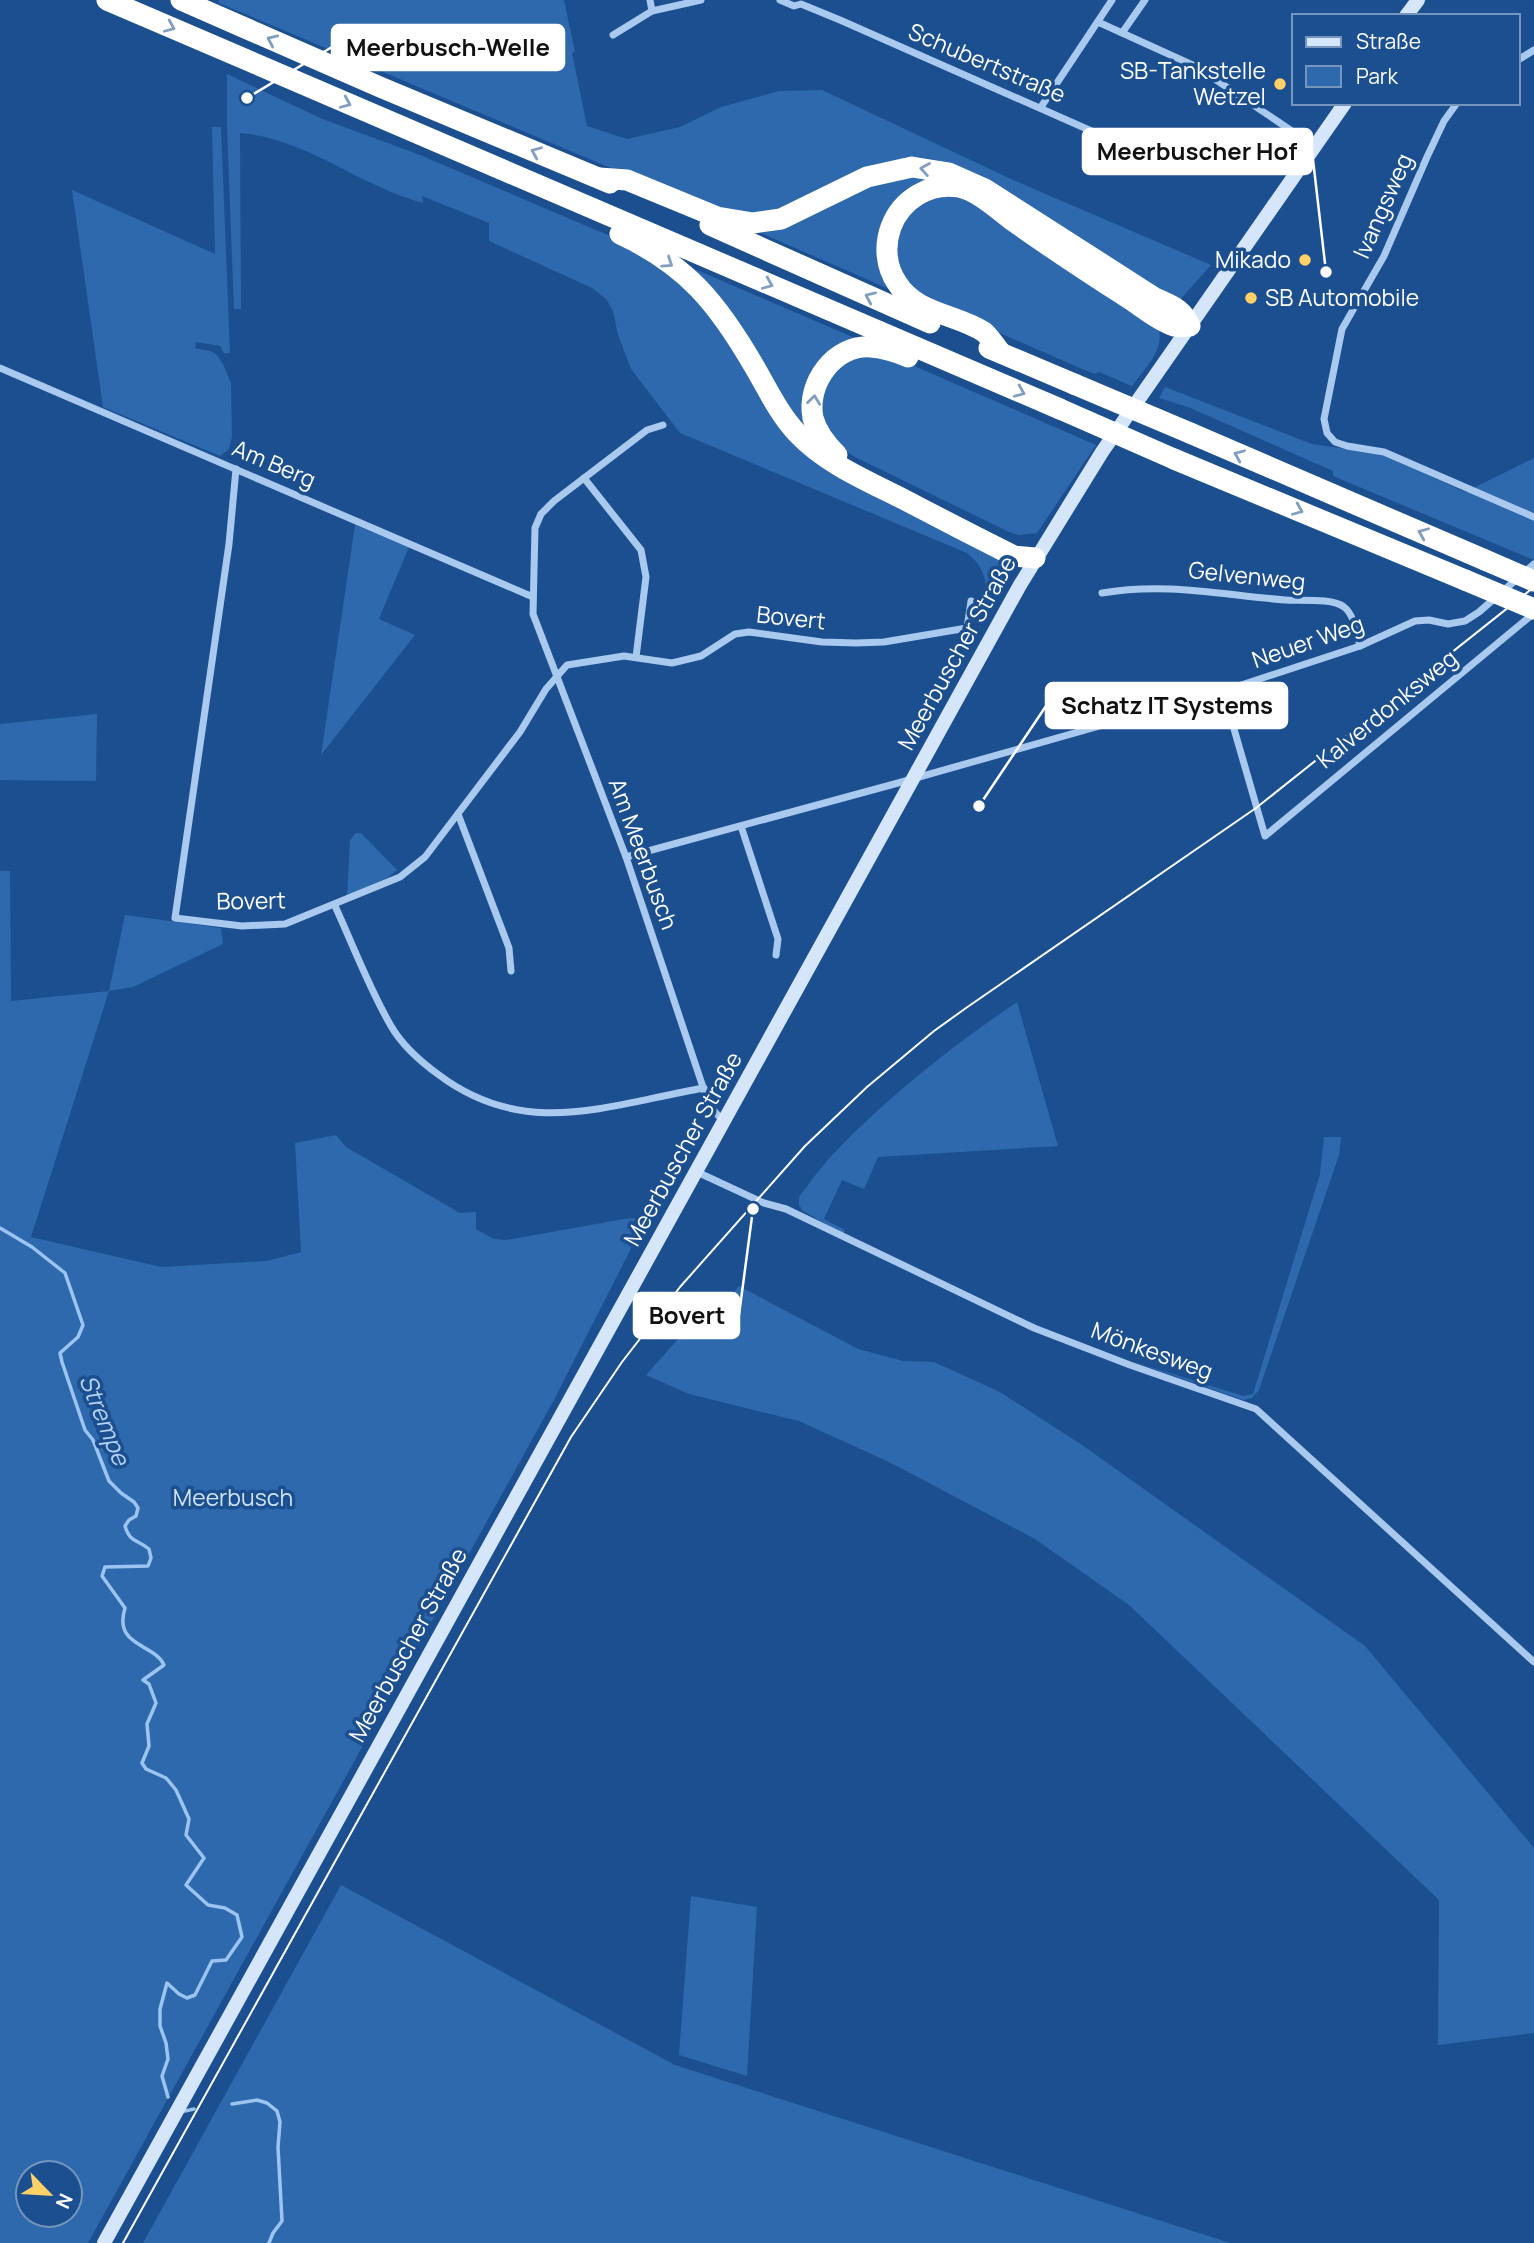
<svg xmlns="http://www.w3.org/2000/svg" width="1534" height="2243" font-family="Manrope,sans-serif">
	<rect width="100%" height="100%" fill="#1b4f8f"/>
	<!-- green -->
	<g fill="#2e69ad" fill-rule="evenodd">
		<path d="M 219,0 L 564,0 L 575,52 L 572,53 L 587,126 L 627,139 L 680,127 L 721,107 L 779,91 L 822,90 L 1011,179 L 1211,265 L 1178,302 L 981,178 C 956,164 932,156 904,157 L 905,160 L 778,212 L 756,215 L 694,203 L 219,3 Z"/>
		<path d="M 227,74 L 320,118 L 420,155 L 610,236 L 637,250 L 679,280 L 705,305 L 773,413 L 1005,562 L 1007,566 L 990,603 L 985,602 C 987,579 985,568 967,553 L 680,433 L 631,369 L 618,335 L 613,311 L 606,299 L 592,288 L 489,241 L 489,223 L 422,196 L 423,203 C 360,186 305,138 240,133 L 241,309 L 234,309 L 227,127 Z"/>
		<path d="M 212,127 L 221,127 L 230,353 L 224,353 L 220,346 L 196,342 L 195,348 L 210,351 L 217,355 L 224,366 L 231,384 L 232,437 L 229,449 L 220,456 L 103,407 L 72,190 L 215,254 Z"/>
		<path d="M 935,173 L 893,212 L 898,293 L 745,226 L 855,187 Z"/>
		<path d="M 958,195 L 977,203 L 1158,327 C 1166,349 1144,369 1132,386 L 1099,372 L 1095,374 L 1082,369 L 961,316 L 915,291 L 897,266 L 897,233 L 905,217 L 932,196 Z"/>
		<path d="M 676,261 L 864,342 L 826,360 L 815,444 Z"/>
		<path d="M 867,354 L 905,362 L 1096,445 L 1037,533 L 1018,535 L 1007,531 L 855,457 C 826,438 806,401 834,372 C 838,368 842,363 846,361 C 853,358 861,356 867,354 Z"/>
		<path d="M 1165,387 L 1312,444 L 1381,454 L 1465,492 L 1534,458 L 1534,560 L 1333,476 L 1333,471 L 1188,407 L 1159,398 Z"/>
		<path d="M 355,525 L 409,547 L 379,619 L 415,635 L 321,755 Z"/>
		<path d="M 97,714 L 96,781 L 0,780 L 0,724 Z"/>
		<path d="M 356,833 L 361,833 L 397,870 L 387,878 L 347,897 L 350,840 Z"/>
		<path d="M 0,871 L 10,871 L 11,1001 L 109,991 L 125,915 L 221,928 L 223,944 L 133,987 L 109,991 L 31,1237 L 161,1267 L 266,1261 L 301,1252 L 295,1143 L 336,1135 L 346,1147 L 460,1213 L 476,1212 L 476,1229 L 494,1239 L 506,1240 L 624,1219 L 635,1218 L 645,1221 L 554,1400 L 88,2243 L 0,2243 ZM 28,2173 L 70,2173 L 70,2215 L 28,2215 Z"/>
		<path d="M 1017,1002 L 1058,1146 L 878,1157 L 864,1189 L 842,1180 L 824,1219 L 845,1230 L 843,1234 L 803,1211 L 799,1205 L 799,1197 C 811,1181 823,1164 837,1150 C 890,1095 953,1045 1017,1002 Z"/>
		<path d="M 1324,1137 L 1341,1137 L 1339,1155 L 1259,1390 L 1252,1398 L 1243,1400 L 1132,1361 L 1243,1396 L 1253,1394 L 1320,1174 Z"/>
		<path d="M 739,1286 L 858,1349 L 903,1361 L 934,1362 L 1000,1392 L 1082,1445 L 1365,1646 L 1534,1848 L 1534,2033 L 1438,2045 L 1439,1900 L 1129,1605 L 1035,1539 L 891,1463 L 799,1421 L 689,1394 L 646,1375 L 687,1329 L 696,1336 Z"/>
		<path d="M 341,1885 L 675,2065 L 1230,2243 L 143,2243 Z"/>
		<path d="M 691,1896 L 757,1907 L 747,2076 L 679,2055 Z"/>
	</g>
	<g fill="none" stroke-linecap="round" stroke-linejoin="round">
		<!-- stream -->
		<g stroke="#9cc4f0" stroke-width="3.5">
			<path d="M 0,1228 L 32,1247 L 65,1273 L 83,1325 L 78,1337 L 60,1353 L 62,1362 L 85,1430 L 93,1440 L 109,1481 L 121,1493 L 134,1502 L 138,1508 L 136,1516 L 129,1520 L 125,1526 C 130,1543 137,1539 149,1549 L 151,1558 L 148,1566 L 105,1567 L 102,1576 L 125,1608 C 113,1647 154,1643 164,1665 L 143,1680 L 149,1684 L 156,1703 L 147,1724 L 149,1746 L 142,1763 L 146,1769 L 166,1778 L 176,1790 L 189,1819 L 186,1835 L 204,1858 L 186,1885 L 208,1905 L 225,1908 L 237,1915 L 242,1937 L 226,1960 L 212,1961 L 195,1995 L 187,1998 L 179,1994 L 167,1983 L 160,2009 L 160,2026 L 166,2043 L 168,2059 L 162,2076 L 168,2097"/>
			<path d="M 232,2104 L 257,2100 L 267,2103 L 277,2111 L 280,2122 L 278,2147 L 282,2221 L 273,2233 L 269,2243"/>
			<path d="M 185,2111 L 194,2109"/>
		</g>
		<!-- minor -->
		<g stroke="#a9c9ee" stroke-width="7">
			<path d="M 650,0 L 652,11"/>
			<path d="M 780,0 L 794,6 L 801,4 L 840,20 L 1139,152"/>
			<path d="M 1098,22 L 1197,67 L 1314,146"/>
			<path d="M 1122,33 L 1145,0"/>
			<path d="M 613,35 L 652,11 L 701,0"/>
			<path d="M 1518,60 L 1534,50"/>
			<path d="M 1457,103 L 1444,121 L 1427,157 L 1384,256 L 1342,329 L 1324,419 L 1327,433 L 1335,442 L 1347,446 L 1384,452 L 1534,517"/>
			<path d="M 1041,107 L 1112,0"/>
			<path d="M 0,368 L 533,597"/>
			<path d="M 663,425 L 647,430 L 554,501 L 541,514 L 535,528 L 533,614 L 626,857 L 709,1105 L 723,1121"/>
			<path d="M 236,469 L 229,544 L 175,918 L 242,926 L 285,924 L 400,877 L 425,857 L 520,732 L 546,689 L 567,665 L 624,656 L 672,663 L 701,656 L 735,634 L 749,632 L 822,642 L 856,643 L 884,642 L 967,628 L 971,601"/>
			<path d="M 584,478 L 641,550 L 646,577 L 636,657"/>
			<path d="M 1102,593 C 1166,582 1222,595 1285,600 C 1300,601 1333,598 1344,607 C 1354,614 1357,635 1360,646"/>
			<path d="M 1223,691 L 1265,836 L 1533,614"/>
			<path d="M 458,814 L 509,948 L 511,971"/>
			<path d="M 741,826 L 778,939 L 776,955"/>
			<path d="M 626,857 L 898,783 L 1223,691 L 1360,646 L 1415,621 L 1429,620 L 1448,624 L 1465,621 L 1479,612 L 1534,564"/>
			<path d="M 335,906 C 353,945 369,988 391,1026 C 402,1045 421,1062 439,1075 C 526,1140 607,1105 704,1088"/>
			<path d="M 695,1171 L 764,1203 L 786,1209 L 1034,1328 L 1130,1365 L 1256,1409 L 1534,1662"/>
		</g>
		<!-- secondary -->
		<g stroke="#d6e6fa" stroke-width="14">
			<path d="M 1406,16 L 1418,0"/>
			<path d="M 104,2243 L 1020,585 L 1102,452 L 1345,103"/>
		</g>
		<!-- motorway -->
		<g stroke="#fff" stroke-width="21">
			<path d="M 107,0 L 1060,409"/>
			<path d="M 181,0 L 380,87 L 610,183"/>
			<path d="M 599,178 L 627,180 L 717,217 L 753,223 L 781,219 L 867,177 L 912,167 L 949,173 L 985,189 L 1155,298 C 1172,306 1182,308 1190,326 C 1185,327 1179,327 1174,326 C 1158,321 1142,307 1128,298 C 1089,273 1051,248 1013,221 C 997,209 978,191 959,187 C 929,182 901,200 891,227 C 884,246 886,267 897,283 C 916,314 957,314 984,332 C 990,337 996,347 1001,353"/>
			<path d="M 710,225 L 930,323"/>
			<path d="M 620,234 C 687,265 718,304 754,366 C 767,388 779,414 797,433 C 826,464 868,481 905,500 C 941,519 978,538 1014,556 L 1035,558"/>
			<path d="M 989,348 L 1074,384"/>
			<path d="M 1190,433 L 1485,560"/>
			<path d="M 837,455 C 826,444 817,433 813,418 C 806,383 835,344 871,347 C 884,348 897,352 908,357"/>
			<path d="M 1174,459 L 1465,580"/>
		</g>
		<!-- tram -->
		<path stroke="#fff" stroke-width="2" d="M 123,2243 L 571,1437 L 622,1362 L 680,1287 L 805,1146 L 867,1087 L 934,1031 L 966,1008 L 1256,808 L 1534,587"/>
		<!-- motorway-bridge -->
		<g stroke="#fff" stroke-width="21">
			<path d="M 1074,384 L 1190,433"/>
			<path d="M 1060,409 L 1174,459"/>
			<path d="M 1485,560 L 1534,581"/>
			<path d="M 1465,580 L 1534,609"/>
		</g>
	</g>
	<!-- one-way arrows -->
	<defs><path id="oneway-chevron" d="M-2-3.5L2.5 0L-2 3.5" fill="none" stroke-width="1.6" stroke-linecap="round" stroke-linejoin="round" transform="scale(1.75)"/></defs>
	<g stroke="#829ec1">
		<use href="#oneway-chevron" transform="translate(170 27) rotate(23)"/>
		<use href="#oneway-chevron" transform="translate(272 40) rotate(-156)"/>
		<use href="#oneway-chevron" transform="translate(346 103) rotate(23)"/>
		<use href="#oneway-chevron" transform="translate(536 152) rotate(-157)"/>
		<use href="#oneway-chevron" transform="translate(925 169) rotate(-170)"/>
		<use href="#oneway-chevron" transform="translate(668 263) rotate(34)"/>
		<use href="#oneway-chevron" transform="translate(768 284) rotate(23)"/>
		<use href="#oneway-chevron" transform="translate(870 297) rotate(-156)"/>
		<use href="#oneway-chevron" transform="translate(1020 392) rotate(23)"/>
		<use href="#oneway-chevron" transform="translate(814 400) rotate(-83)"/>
		<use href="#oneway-chevron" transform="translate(1239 455) rotate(-157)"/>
		<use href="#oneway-chevron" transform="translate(1298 510) rotate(23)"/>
		<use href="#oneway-chevron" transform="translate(1423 533) rotate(-157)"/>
	</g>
	<!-- markers -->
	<g fill="#ffd166" stroke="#1b4f8f" stroke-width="2.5">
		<circle cx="1280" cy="84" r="7"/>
		<circle cx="1305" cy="260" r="7"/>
		<circle cx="1251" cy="298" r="7"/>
	</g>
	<g text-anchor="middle" stroke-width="7" stroke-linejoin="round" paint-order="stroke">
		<!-- street labels -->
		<g font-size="23" fill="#fff" stroke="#1b4f8f">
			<text transform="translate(987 63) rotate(23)" y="8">Schubertstraße</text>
			<text transform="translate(1383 206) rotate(-66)" y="8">Ivangsweg</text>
			<text transform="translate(274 464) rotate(23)" y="8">Am Berg</text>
			<text transform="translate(1247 576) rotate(6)" y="8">Gelvenweg</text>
			<text transform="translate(791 618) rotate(6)" y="8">Bovert</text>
			<text transform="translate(1308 642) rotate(-19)" y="8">Neuer Weg</text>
			<text transform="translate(957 653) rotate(-61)" y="8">Meerbuscher Straße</text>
			<text transform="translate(1387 709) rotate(-39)" y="8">Kalverdonksweg</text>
			<text transform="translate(643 854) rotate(70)" y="8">Am Meerbusch</text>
			<text transform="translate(251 901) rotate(-1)" y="8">Bovert</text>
			<text transform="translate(683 1149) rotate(-61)" y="8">Meerbuscher Straße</text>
			<text transform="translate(1152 1351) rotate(20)" y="8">Mönkesweg</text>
			<text transform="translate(408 1645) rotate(-61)" y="8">Meerbuscher Straße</text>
		</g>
		<!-- poi labels -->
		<g font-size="23" fill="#fff" stroke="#1b4f8f" text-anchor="end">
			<text x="1266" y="79">SB-Tankstelle<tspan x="1266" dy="26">Wetzel</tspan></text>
			<text x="1291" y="268">Mikado</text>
			<text x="1265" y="306" text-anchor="start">SB Automobile</text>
		</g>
		<!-- park labels -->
		<g font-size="23" fill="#cfe3fa" stroke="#1b4f8f">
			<text x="233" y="1506">Meerbusch</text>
		</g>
		<!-- water labels -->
		<g font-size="24" font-style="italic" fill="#b5d3f5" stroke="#1b4f8f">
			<text transform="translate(104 1420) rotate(68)" y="8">Strempe</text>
		</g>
	</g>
	<!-- callouts -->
	<path fill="none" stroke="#fff" stroke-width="2.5" d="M247 98L332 47M1326 272L1312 151M979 806L1046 706M753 1209L739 1315"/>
	<g fill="#fff" stroke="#1b4f8f" stroke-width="2.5">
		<circle cx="247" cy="98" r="7"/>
		<circle cx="1326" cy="272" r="7"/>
		<circle cx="979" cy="806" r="7"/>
		<circle cx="753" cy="1209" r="7"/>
	</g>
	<g fill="#fff" stroke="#fff" stroke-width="2.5">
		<rect x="332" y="25" width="232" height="45" rx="7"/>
		<rect x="1083" y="129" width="229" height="45" rx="7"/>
		<rect x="1046" y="683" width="241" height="45" rx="7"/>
		<rect x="634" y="1293" width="105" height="45" rx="7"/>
	</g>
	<g font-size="24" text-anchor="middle" font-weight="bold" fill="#111">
		<text x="448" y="56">Meerbusch-Welle</text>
		<text x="1197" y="160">Meerbuscher Hof</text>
		<text x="1167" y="714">Schatz IT Systems</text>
		<text x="687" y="1324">Bovert</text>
	</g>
	<!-- legend -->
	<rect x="1292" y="14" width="228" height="91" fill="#1b4f8f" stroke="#7695bc" stroke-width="2"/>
	<rect x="1306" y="37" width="35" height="10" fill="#d6e6fa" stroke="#7695bc" stroke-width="2"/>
	<text x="1356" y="49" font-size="21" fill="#ffffff">Straße</text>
	<rect x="1306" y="66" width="35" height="21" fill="#2e69ad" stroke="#7695bc" stroke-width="2"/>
	<text x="1356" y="84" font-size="21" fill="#ffffff">Park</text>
	<!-- north arrow -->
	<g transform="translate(49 2194) rotate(115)"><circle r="33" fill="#1b4f8f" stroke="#7695bc" stroke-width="2"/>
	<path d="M0-5L12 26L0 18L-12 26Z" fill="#ffd166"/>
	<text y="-10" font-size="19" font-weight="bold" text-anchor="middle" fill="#ffffff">N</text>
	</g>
</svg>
